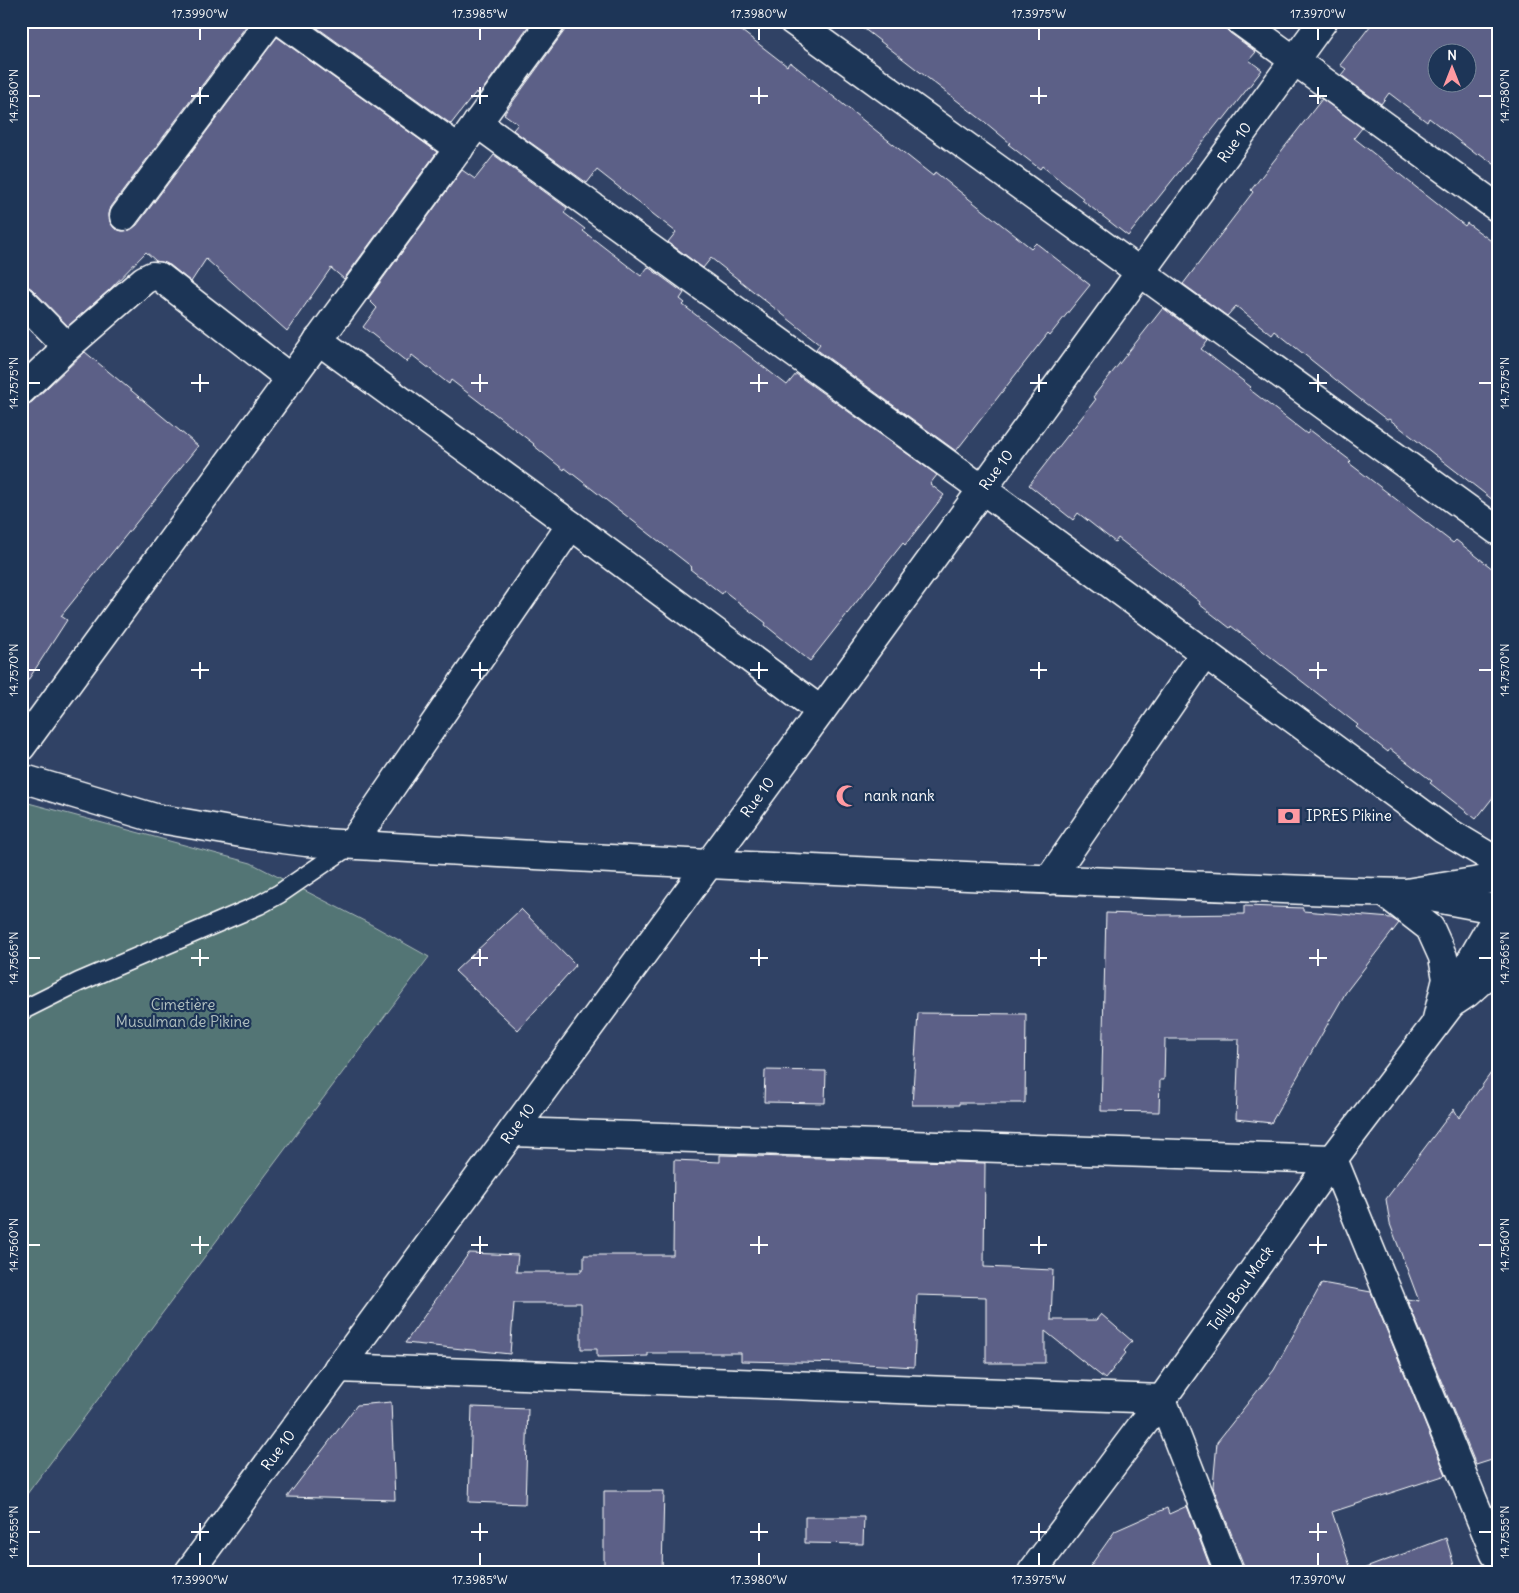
<svg xmlns="http://www.w3.org/2000/svg" width="1519" height="1593" font-family="Delius,sans-serif">
	<rect width="100%" height="100%" fill="#304265"/>
	<filter id="ink" filterUnits="userSpaceOnUse"><feTurbulence type="fractalNoise" baseFrequency=".02" numOctaves="2"/><feDisplacementMap in="SourceGraphic" scale="10" xChannelSelector="R" yChannelSelector="G"/><feConvolveMatrix kernelMatrix="1 2 1 2 8 2 1 2 1" color-interpolation-filters="sRGB"/></filter>
	<g filter="url(#ink)">
		<!-- green -->
		<path fill="#537474" stroke="#a9baba" d="M 21,801 L 251,863 L 372,925 L 429,957 L 21,1502 Z"/>
		<!-- building -->
		<g fill="#5b6187" stroke="#fff" fill-rule="evenodd">
			<path d="M 21,21 L 250,21 L 111,207 L 109,214 L 110,222 L 114,228 L 122,231 L 130,230 L 137,225 L 277,37 L 437,152 L 344,279 L 331,268 L 287,331 L 206,259 L 191,282 L 170,265 L 156,261 L 146,252 L 108,291 L 68,326 L 32,289 L 26,285 L 21,285 Z"/>
			<path d="M 308,21 L 532,21 L 479,95 L 476,92 L 451,124 Z"/>
			<path d="M 567,21 L 729,21 L 787,66 L 790,62 L 933,176 L 935,172 L 1031,248 L 1036,243 L 1090,285 L 1050,335 L 1048,333 L 956,451 L 816,349 L 820,344 L 711,258 L 703,268 L 668,242 L 676,232 L 597,170 L 587,183 L 513,130 L 518,124 L 504,114 L 565,30 Z"/>
			<path d="M 854,21 L 1225,21 L 1226,28 L 1230,33 L 1256,52 L 1249,60 L 1262,70 L 1223,120 L 1221,119 L 1128,236 L 1082,200 L 1084,199 L 1042,166 L 1040,169 L 1008,144 L 1010,143 L 986,123 Z"/>
			<path d="M 1374,21 L 1498,21 L 1498,167 L 1479,153 L 1477,155 L 1429,118 L 1427,122 L 1389,93 L 1381,104 L 1341,75 L 1346,69 L 1340,65 ZM 1436,52 L 1466,52 L 1466,82 L 1436,82 Z"/>
			<path d="M 1322,99 L 1362,128 L 1354,138 L 1465,226 L 1467,223 L 1498,246 L 1498,504 L 1389,419 L 1387,420 L 1356,396 L 1275,331 L 1272,335 L 1236,306 L 1227,316 L 1183,284 L 1253,192 L 1251,190 Z"/>
			<path d="M 494,155 L 567,208 L 564,213 L 585,229 L 583,231 L 641,276 L 648,267 L 684,293 L 680,299 L 685,303 L 683,305 L 787,385 L 796,374 L 937,475 L 930,484 L 944,495 L 905,545 L 903,543 L 810,661 L 765,625 L 766,623 L 724,591 L 722,594 L 690,569 L 692,567 L 565,468 L 564,470 L 533,445 L 534,444 L 451,380 L 449,384 L 412,355 L 407,362 L 363,327 L 377,308 L 368,299 L 462,170 L 475,179 Z"/>
			<path d="M 1163,308 L 1208,341 L 1201,349 L 1251,387 L 1249,389 L 1307,434 L 1310,430 L 1351,461 L 1349,463 L 1453,543 L 1456,540 L 1498,573 L 1498,791 L 1476,819 L 1430,783 L 1432,781 L 1390,749 L 1388,752 L 1356,727 L 1358,725 L 1231,626 L 1230,628 L 1199,604 L 1200,602 L 1118,538 L 1115,542 L 1078,513 L 1073,520 L 1029,485 L 1096,399 L 1093,397 Z"/>
			<path d="M 85,352 L 198,446 L 61,616 L 67,620 L 21,691 L 21,406 L 32,402 Z"/>
			<path d="M 1244,906 L 1303,908 L 1303,911 L 1391,918 L 1399,923 L 1346,992 L 1271,1123 L 1236,1119 L 1239,1039 L 1165,1039 L 1164,1080 L 1160,1080 L 1159,1112 L 1101,1111 L 1106,913 L 1162,915 L 1244,914 Z"/>
			<path d="M 521,909 L 576,965 L 518,1030 L 455,971 Z"/>
			<path d="M 918,1013 L 1026,1014 L 1025,1103 L 959,1103 L 959,1105 L 912,1105 Z"/>
			<path d="M 1498,1063 L 1498,1458 L 1476,1465 L 1407,1299 L 1419,1301 L 1390,1224 L 1386,1199 L 1454,1109 L 1459,1118 Z"/>
			<path d="M 765,1070 L 826,1071 L 825,1103 L 764,1102 Z"/>
			<path d="M 720,1155 L 985,1163 L 984,1267 L 1053,1270 L 1051,1320 L 1096,1320 L 1101,1314 L 1132,1341 L 1124,1351 L 1126,1353 L 1105,1379 L 1045,1331 L 1045,1363 L 986,1363 L 986,1297 L 917,1295 L 914,1367 L 850,1363 L 741,1361 L 741,1353 L 648,1353 L 648,1356 L 597,1357 L 597,1349 L 581,1349 L 581,1303 L 514,1303 L 510,1354 L 405,1343 L 469,1253 L 518,1255 L 516,1272 L 581,1272 L 581,1269 L 584,1269 L 584,1255 L 673,1255 L 674,1160 L 720,1162 Z"/>
			<path d="M 1322,1283 L 1371,1292 L 1446,1475 L 1332,1512 L 1352,1572 L 1244,1572 L 1244,1566 L 1213,1487 L 1217,1442 L 1274,1370 Z"/>
			<path d="M 391,1402 L 395,1500 L 287,1497 L 357,1405 Z"/>
			<path d="M 472,1407 L 528,1409 L 525,1504 L 469,1502 Z"/>
			<path d="M 604,1491 L 664,1491 L 662,1572 L 604,1572 Z"/>
			<path d="M 1187,1506 L 1212,1572 L 1086,1572 L 1115,1531 L 1167,1508 L 1169,1514 Z"/>
			<path d="M 805,1517 L 864,1517 L 863,1544 L 805,1543 Z"/>
			<path d="M 1446,1538 L 1456,1572 L 1363,1572 L 1363,1569 Z"/>
		</g>
		<g fill="none" stroke-linecap="round" stroke-linejoin="round">
			<defs>
				<path id="lane" d="M 21,1011 L 79,982 L 259,905 L 279,894 L 352,844"/>
				<g id="street">
					<path d="M 281,21 L 459,149"/>
					<path d="M 793,21 L 1498,531"/>
					<path d="M 1240,21 L 1498,208"/>
					<path d="M 477,123 L 982,489 L 1443,829 L 1498,862"/>
					<path d="M 124,216 L 270,21"/>
					<path d="M 21,300 L 67,347"/>
					<path d="M 318,340 L 571,525 L 821,711"/>
					<path d="M 21,391 L 67,347 L 144,280 L 152,276 L 160,277 L 291,379"/>
					<path d="M 21,747 L 552,21"/>
					<path d="M 352,844 L 571,525"/>
					<path d="M 1049,880 L 1205,653"/>
					<path d="M 1455,1001 L 1467,993 L 1498,965"/>
					<path d="M 512,1132 L 1333,1159 L 1495,1554 L 1498,1556"/>
					<path d="M 338,1368 L 1162,1399 L 1229,1572"/>
					<path id="s1" d="M 189,1572 L 821,711 L 1323,21"/>
					<path id="s2" d="M 1032,1572 L 1162,1399 L 1333,1159 L 1450,1005 L 1457,985 L 1498,914"/>
				</g>
				<g id="secondary">
					<path d="M 21,778 L 155,818 L 253,835 L 306,842 C 658,863 1011,879 1364,892 L 1406,893 L 1498,878"/>
					<path d="M 1385,893 L 1430,928 L 1443,957 L 1447,979 L 1436,1023"/>
					<path d="M 1425,896 L 1495,909"/>
				</g>
			</defs>
			<!-- lane casing -->
			<use href="#lane" stroke="#fff" stroke-width="21"/>
			<!-- street casing -->
			<use href="#street" stroke="#fff" stroke-width="31"/>
			<!-- secondary casing -->
			<use href="#secondary" stroke="#fff" stroke-width="31"/>
			<!-- lane -->
			<use href="#lane" stroke="#1d3557" stroke-width="18"/>
			<!-- street -->
			<use href="#street" stroke="#1d3557" stroke-width="28"/>
			<!-- secondary -->
			<use href="#secondary" stroke="#1d3557" stroke-width="28"/>
		</g>
	</g>
	<!-- ticks -->
	<path fill="none" stroke="#fff" stroke-width="2" d="M 200,28 L 200,40M 480,28 L 480,40M 759,28 L 759,40M 1039,28 L 1039,40M 1318,28 L 1318,40M 200,87 L 200,104M 480,87 L 480,104M 759,87 L 759,104M 1039,87 L 1039,104M 1318,87 L 1318,104M 28,96 L 40,96M 191,96 L 209,96M 471,96 L 488,96M 750,96 L 768,96M 1030,96 L 1047,96M 1309,96 L 1327,96M 1479,96 L 1492,96M 200,374 L 200,392M 480,374 L 480,392M 759,374 L 759,392M 1039,374 L 1039,392M 1318,374 L 1318,392M 28,383 L 40,383M 191,383 L 209,383M 471,383 L 488,383M 750,383 L 768,383M 1030,383 L 1047,383M 1309,383 L 1327,383M 1479,383 L 1492,383M 200,662 L 200,679M 480,662 L 480,679M 759,662 L 759,679M 1039,662 L 1039,679M 1318,662 L 1318,679M 28,670 L 40,670M 191,670 L 209,670M 471,670 L 488,670M 750,670 L 768,670M 1030,670 L 1047,670M 1309,670 L 1327,670M 1479,670 L 1492,670M 200,949 L 200,966M 480,949 L 480,966M 759,949 L 759,966M 1039,949 L 1039,966M 1318,949 L 1318,966M 28,958 L 40,958M 191,958 L 209,958M 471,958 L 488,958M 750,958 L 768,958M 1030,958 L 1047,958M 1309,958 L 1327,958M 1479,958 L 1492,958M 200,1236 L 200,1254M 480,1236 L 480,1254M 759,1236 L 759,1254M 1039,1236 L 1039,1254M 1318,1236 L 1318,1254M 28,1245 L 40,1245M 191,1245 L 209,1245M 471,1245 L 488,1245M 750,1245 L 768,1245M 1030,1245 L 1047,1245M 1309,1245 L 1327,1245M 1479,1245 L 1492,1245M 200,1523 L 200,1541M 480,1523 L 480,1541M 759,1523 L 759,1541M 1039,1523 L 1039,1541M 1318,1523 L 1318,1541M 28,1532 L 40,1532M 191,1532 L 209,1532M 471,1532 L 488,1532M 750,1532 L 768,1532M 1030,1532 L 1047,1532M 1309,1532 L 1327,1532M 1479,1532 L 1492,1532M 200,1553 L 200,1566M 480,1553 L 480,1566M 759,1553 L 759,1566M 1039,1553 L 1039,1566M 1318,1553 L 1318,1566"/>
	<!-- icons -->
	<defs>
		<symbol id="mosque-bare" viewBox="-9 -9 18 18"><path d="M3.5-4.9A6 6 0 1 0 3.5 4.9A5 5 0 1 1 3.5-4.9Z" fill="#ff9aa2" stroke="#1d3557" stroke-width="2.5" paint-order="stroke"/></symbol>
		<symbol id="bank-bare" viewBox="-9 -9 18 18"><path d="M-6-4H6V4H-6ZM0-2.3a2.3 2.3 0 1 0 0 4.6a2.3 2.3 0 1 0 0-4.6Z" fill="#ff9aa2" stroke="#1d3557" stroke-width="2.5" paint-order="stroke"/></symbol>
	</defs>
	<g fill-rule="evenodd">
		<use href="#mosque-bare" x="831" y="780" width="32" height="32"/>
		<use href="#bank-bare" x="1273" y="800" width="32" height="32"/>
	</g>
	<g text-anchor="middle" stroke-width="4.5" stroke-linejoin="round" paint-order="stroke">
		<!-- street labels -->
		<g font-size="15" fill="#fff" stroke="#1d3557">
			<text dy="5" stroke="none"><textPath href="#s1" startOffset="1771">Rue 10</textPath></text>
			<text dy="5" stroke="none"><textPath href="#s1" startOffset="1366">Rue 10</textPath></text>
			<text dy="5" stroke="none"><textPath href="#s1" startOffset="961">Rue 10</textPath></text>
			<text dy="5" stroke="none"><textPath href="#s1" startOffset="556">Rue 10</textPath></text>
			<text dy="5" stroke="none"><textPath href="#s2" startOffset="352">Tally Bou Mack</textPath></text>
			<text dy="5" stroke="none"><textPath href="#s1" startOffset="151">Rue 10</textPath></text>
		</g>
		<!-- poi labels -->
		<g font-size="15" fill="#fff" stroke="#1d3557" text-anchor="start">
			<text x="864" y="801">nank nank</text>
			<text x="1306" y="821">IPRES Pikine</text>
		</g>
		<!-- park labels -->
		<g font-size="15" fill="#b2c0c0" stroke="#1d3557">
			<text x="183" y="1010">Cimetière<tspan x="183" dy="17">Musulman de Pikine</tspan></text>
		</g>
	</g>
	<!-- margin -->
	<rect width="1519" height="1593" fill="none" stroke="#1d3557" stroke-width="55"/>
	<!-- north arrow -->
	<g transform="translate(1452 68)"><circle r="24" fill="#1d3557" stroke="#77869a"/>
	<path d="M0-4L9 19L0 12L-9 19Z" fill="#ff9aa2"/>
	<text y="-8" font-size="14" font-weight="bold" text-anchor="middle" fill="#ffffff">N</text>
	</g>
	<rect x="28" y="28" width="1464" height="1538" fill="none" stroke="#fff" stroke-width="2"/>
	<g font-size="12" text-anchor="middle" fill="#fff">
		<text x="200" y="18">17.3990°W</text>
		<text x="480" y="18">17.3985°W</text>
		<text x="759" y="18">17.3980°W</text>
		<text x="1039" y="18">17.3975°W</text>
		<text x="1318" y="18">17.3970°W</text>
		<text transform="translate(14 96) rotate(-90)" y="4">14.7580°N</text>
		<text transform="translate(1505 96) rotate(-90)" y="4">14.7580°N</text>
		<text transform="translate(14 383) rotate(-90)" y="4">14.7575°N</text>
		<text transform="translate(1505 383) rotate(-90)" y="4">14.7575°N</text>
		<text transform="translate(14 670) rotate(-90)" y="4">14.7570°N</text>
		<text transform="translate(1505 670) rotate(-90)" y="4">14.7570°N</text>
		<text transform="translate(14 958) rotate(-90)" y="4">14.7565°N</text>
		<text transform="translate(1505 958) rotate(-90)" y="4">14.7565°N</text>
		<text transform="translate(14 1245) rotate(-90)" y="4">14.7560°N</text>
		<text transform="translate(1505 1245) rotate(-90)" y="4">14.7560°N</text>
		<text transform="translate(14 1532) rotate(-90)" y="4">14.7555°N</text>
		<text transform="translate(1505 1532) rotate(-90)" y="4">14.7555°N</text>
		<text x="200" y="1584">17.3990°W</text>
		<text x="480" y="1584">17.3985°W</text>
		<text x="759" y="1584">17.3980°W</text>
		<text x="1039" y="1584">17.3975°W</text>
		<text x="1318" y="1584">17.3970°W</text>
	</g>
</svg>
